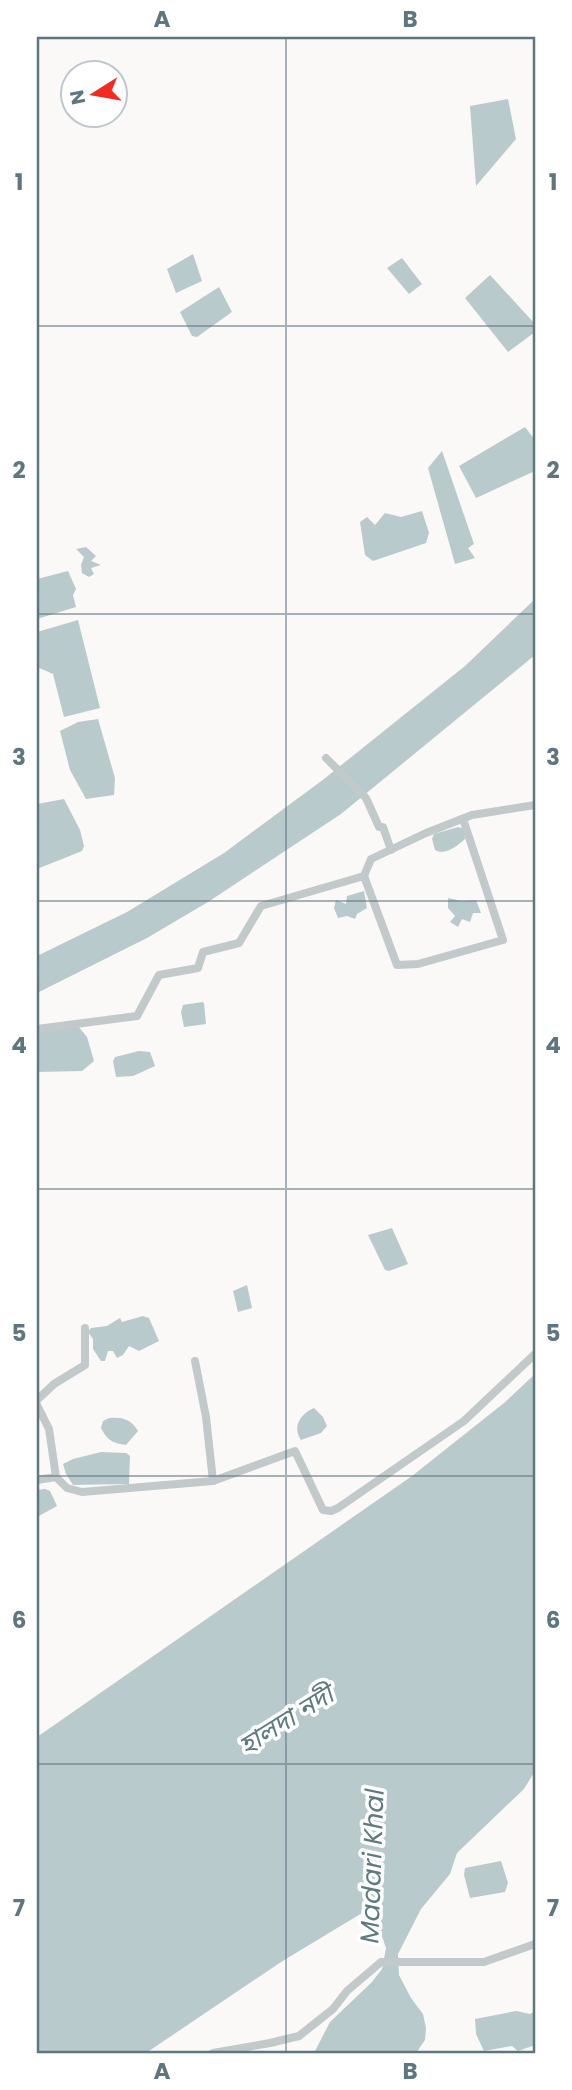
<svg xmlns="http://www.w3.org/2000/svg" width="572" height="2090" font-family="Poppins,'Noto Sans Bengali',sans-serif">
	<rect width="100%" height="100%" fill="#faf9f7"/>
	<!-- water -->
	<g fill="#b9cacc">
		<path d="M 508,99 L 516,139 L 476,186 L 470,106 Z"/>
		<path d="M 193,254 L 202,281 L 176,293 L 167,269 Z"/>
		<path d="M 402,258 L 422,284 L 409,294 L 387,268 Z"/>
		<path d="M 490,275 L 535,324 L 535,332 L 508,352 L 465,298 Z"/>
		<path d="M 219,287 L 232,312 L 197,337 L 192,336 L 180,312 Z"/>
		<path d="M 525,427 L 535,440 L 535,471 L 476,498 L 459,466 Z"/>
		<path d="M 442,451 L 474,544 L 468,548 L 475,558 L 455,564 L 428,468 Z"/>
		<path d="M 422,511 L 429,533 L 426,543 L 373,561 L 365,555 L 360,522 L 367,517 L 375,525 L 385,513 L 401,517 Z"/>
		<path d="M 86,547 L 96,556 L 91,561 L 101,565 L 91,568 L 94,574 L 89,577 L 82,573 L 81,565 L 84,557 L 76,549 Z"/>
		<path d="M 68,571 L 76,589 L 73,595 L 76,607 L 37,619 L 37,579 Z"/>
		<path d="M 535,599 L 535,655 L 341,814 L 208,902 L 147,938 L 37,993 L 37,956 L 127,912 L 224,853 L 324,779 L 465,666 Z"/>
		<path d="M 78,620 L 100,708 L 64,717 L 53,674 L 37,667 L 37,632 Z"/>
		<path d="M 98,719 L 115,778 L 114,795 L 86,799 L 70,770 L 60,731 L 78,722 Z"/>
		<path d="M 64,799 L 80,830 L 84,846 L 82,851 L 37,869 L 37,804 Z"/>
		<path d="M 458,827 L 464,829 L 465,839 C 457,846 445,856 435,850 L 432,839 L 434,834 Z"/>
		<path d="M 364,891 L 367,908 L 357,914 L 355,919 L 347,916 L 338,918 L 334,908 L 336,900 L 346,904 L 347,896 Z"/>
		<path d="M 448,898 L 462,901 L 476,900 L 481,913 L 473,913 L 470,922 L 462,919 L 458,927 L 450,922 L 455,916 L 448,908 Z"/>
		<path d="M 202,1002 L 204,1003 L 206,1024 L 184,1027 L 181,1012 L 183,1005 Z"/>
		<path d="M 78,1026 L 87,1037 L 94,1061 L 82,1071 L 37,1072 L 37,1032 Z"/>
		<path d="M 139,1051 L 150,1052 L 155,1066 L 133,1076 L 116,1077 L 113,1061 L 115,1057 Z"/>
		<path d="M 392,1228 L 408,1264 L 389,1271 L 385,1270 L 368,1235 Z"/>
		<path d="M 247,1285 L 252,1308 L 238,1312 L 233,1291 Z"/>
		<path d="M 143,1316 L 149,1318 L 159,1341 L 139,1351 L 129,1346 L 123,1355 L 117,1358 L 113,1351 L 108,1351 L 105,1361 L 101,1361 L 93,1349 L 93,1339 L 88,1332 L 91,1328 L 107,1326 L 120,1318 L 122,1322 Z"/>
		<path d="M 535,1374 L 535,1771 L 524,1789 L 457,1853 L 450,1874 L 421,1909 L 398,1954 L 399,1975 L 411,1998 L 423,2014 L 426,2028 L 425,2040 L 416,2053 L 314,2053 L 330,2022 L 372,1982 L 382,1969 L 386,1948 L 372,1907 L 281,1962 L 146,2053 L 37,2053 L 37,1737 L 412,1476 L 504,1403 Z"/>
		<path d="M 314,1408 L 323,1417 L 327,1426 L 321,1433 L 301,1440 C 292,1427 300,1414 314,1408 Z"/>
		<path d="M 109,1418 C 122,1417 131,1419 138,1431 L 126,1445 C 112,1443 107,1440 101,1428 L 103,1421 Z"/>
		<path d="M 101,1452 L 126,1453 L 130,1456 L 129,1484 L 73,1485 L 66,1474 L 63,1464 L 73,1459 Z"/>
		<path d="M 45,1489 L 50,1491 L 57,1506 L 37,1517 L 37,1490 Z"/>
		<path d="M 501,1861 L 508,1883 L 505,1892 L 470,1898 L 464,1875 L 465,1868 Z"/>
		<path d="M 516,2011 L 530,2014 L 535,2011 L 535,2045 L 518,2051 L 512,2046 L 484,2051 L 476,2034 L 475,2019 Z"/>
	</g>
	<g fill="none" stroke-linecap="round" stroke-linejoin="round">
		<!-- minor -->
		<g stroke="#c2c9cb" stroke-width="8">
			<path d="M 326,758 L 366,798 L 379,827 L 383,827 L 391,850"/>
			<path d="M 364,876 L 397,965 L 418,964 L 503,940 L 463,819"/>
			<path d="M 37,1029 L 137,1016 L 159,975 L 198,968 L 203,952 L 239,943 L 261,906 L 364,876 L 371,859 L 426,833 L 472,815 L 535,805"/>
			<path d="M 37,1400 L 54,1384 L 85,1365 L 85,1328"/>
			<path d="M 37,1405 L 49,1429 L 56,1477 L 37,1480"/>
			<path d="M 56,1477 L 67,1488 L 82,1492 L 213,1481 L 206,1417 L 195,1361"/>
			<path d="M 213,1481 L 295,1451 L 323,1510 L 331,1511 L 338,1508 L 464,1421 L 535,1354"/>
			<path d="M 213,2053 L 270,2043 L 299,2036 L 333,2009 L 347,1991 L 381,1962 L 484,1962 L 535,1944"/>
		</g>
	</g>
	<!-- grid -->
	<path fill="none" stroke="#5e767f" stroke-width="2" stroke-opacity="0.55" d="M 286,37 L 286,2053M 37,326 L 535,326M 37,614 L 535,614M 37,901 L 535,901M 37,1189 L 535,1189M 37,1476 L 535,1476M 37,1764 L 535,1764"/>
	<g text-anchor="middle" stroke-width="7" stroke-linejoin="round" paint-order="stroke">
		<!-- water labels -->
		<g font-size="26" font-style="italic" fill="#5d7b7e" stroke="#fff">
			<text transform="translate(286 1720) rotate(-32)" y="9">হালদা নদী</text>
			<text transform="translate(372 1866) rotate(-88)" y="9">Madari Khal</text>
		</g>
	</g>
	<!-- border -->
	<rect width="572" height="2090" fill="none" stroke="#ffffff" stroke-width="77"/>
	<!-- north arrow -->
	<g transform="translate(94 94) rotate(259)"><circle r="33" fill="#ffffff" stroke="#bfc8cc" stroke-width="2"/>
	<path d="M0-5L12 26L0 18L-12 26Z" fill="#f22a1f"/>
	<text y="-10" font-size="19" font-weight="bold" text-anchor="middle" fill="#5e767f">N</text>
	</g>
	<rect x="38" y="38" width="496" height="2014" fill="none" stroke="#5e767f" stroke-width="2.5"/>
	<g font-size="23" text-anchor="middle" font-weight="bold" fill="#5e767f">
		<text x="162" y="27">A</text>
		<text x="410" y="27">B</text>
		<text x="19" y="190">1</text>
		<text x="553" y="190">1</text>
		<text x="19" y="478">2</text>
		<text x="553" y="478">2</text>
		<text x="19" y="765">3</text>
		<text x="553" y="765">3</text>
		<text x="19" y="1053">4</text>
		<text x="553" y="1053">4</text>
		<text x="19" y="1341">5</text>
		<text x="553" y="1341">5</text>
		<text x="19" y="1628">6</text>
		<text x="553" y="1628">6</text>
		<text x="19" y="1916">7</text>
		<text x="553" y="1916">7</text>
		<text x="162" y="2079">A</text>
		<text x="410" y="2079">B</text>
	</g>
</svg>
